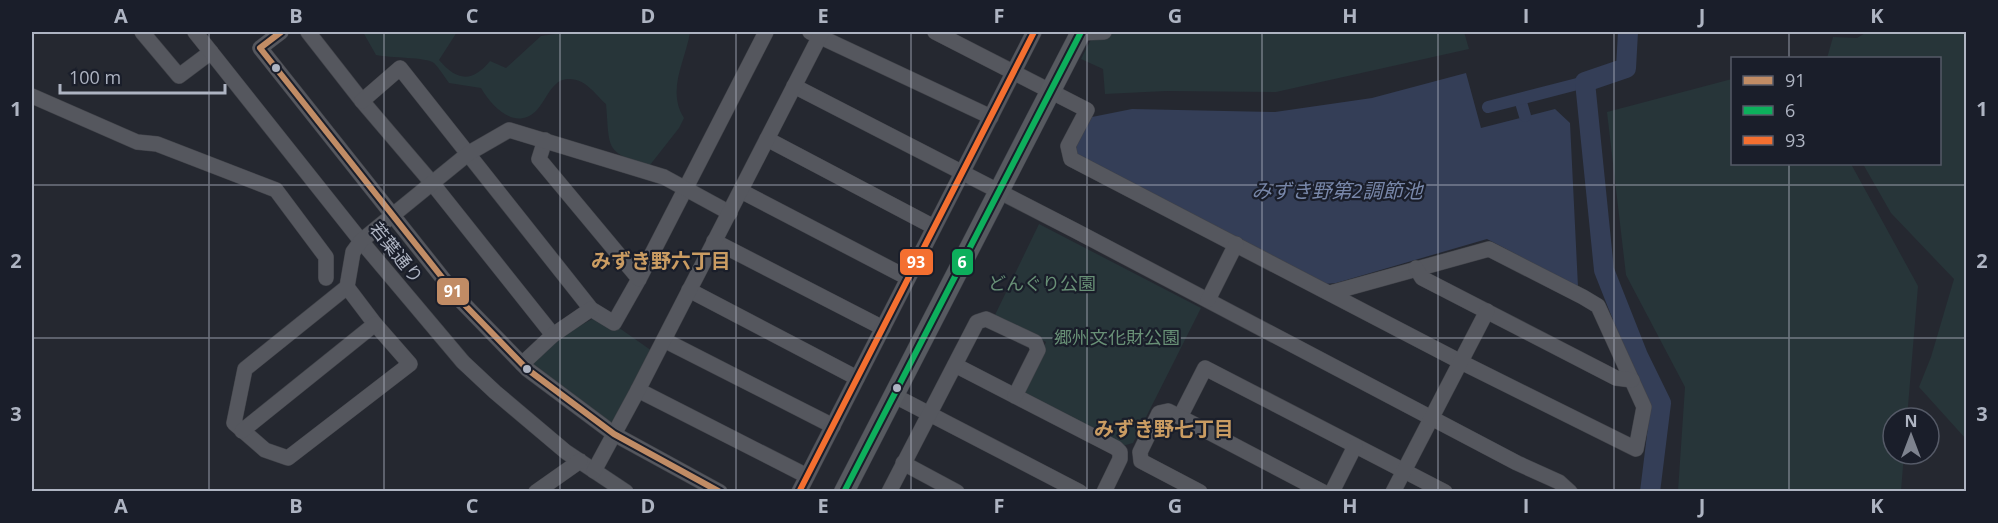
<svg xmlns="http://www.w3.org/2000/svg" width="1998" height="523" font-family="'Open Sans','Noto Sans JP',sans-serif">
	<rect width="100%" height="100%" fill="#252830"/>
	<!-- green -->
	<g fill="#273539">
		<path d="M 363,32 L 457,32 L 439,60 C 457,81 472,83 490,61 L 506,68 L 541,36 L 562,33 L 563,32 L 690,32 C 686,60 666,90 684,118 L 679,128 L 650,165 C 604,153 610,149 606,104 C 595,94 585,78 568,79 C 552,79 546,101 536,111 C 515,131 492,107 481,88 L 449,83 C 444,76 439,68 434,63 C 427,57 389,58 376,55 Z"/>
		<path d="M 1095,32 L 1464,32 L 1469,49 L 1276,92 L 1166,91 L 1105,94 L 1103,69 L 1081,59 Z"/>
		<path d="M 1867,32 L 1966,32 L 1966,439 L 1919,387 L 1931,357 L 1954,279 L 1891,213 L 1863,164 L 1940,164 L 1940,58 L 1827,58 L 1833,37 L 1857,38 Z"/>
		<path d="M 1732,79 L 1732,164 L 1851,164 L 1918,286 L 1907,418 L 1893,418 L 1893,454 L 1904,454 L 1901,491 L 1678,491 L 1685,387 L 1626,275 L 1607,112 Z"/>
		<path d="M 1039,224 L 1201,308 L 1133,443 L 1122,446 L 1024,396 L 1023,390 L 1046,342 L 994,317 Z"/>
		<path d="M 594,318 L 615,325 L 652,351 L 615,420 L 610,423 L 533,367 L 531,362 L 558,338 Z"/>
	</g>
	<!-- water -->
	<path fill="#343e57" d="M 1466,73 L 1481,128 L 1555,109 L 1570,123 L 1578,287 L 1487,239 L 1336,283 L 1325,284 L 1078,155 L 1075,147 L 1092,117 L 1132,109 L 1275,112 L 1372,98 Z"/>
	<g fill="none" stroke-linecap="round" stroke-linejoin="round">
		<!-- canal -->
		<g stroke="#343e57" stroke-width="12">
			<path d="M 1520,99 L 1525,116"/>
			<path d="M 1488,107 L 1585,82"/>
		</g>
		<!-- river -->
		<path stroke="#343e57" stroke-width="20" d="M 1628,32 L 1626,68 L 1585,82 L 1604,270 L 1638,356 L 1661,403 L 1650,492"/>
		<defs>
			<g id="minor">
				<path d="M 142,32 L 179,76 L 211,52"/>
				<path d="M 195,32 L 361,241 L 463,362 L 495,392 L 566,452 L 626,492"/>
				<path d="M 281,32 L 260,48 L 460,300 L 527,369 L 614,434 L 720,492"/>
				<path d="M 308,32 L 362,101 L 432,183 L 553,335"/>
				<path d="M 810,32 L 991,117"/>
				<path d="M 935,32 L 1087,110 L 1068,146 L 1071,159 L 1461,362 L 1636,449 L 1644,407 L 1598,306 L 1583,297 L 1489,249 L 1330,293"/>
				<path d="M 1081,33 L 1104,32"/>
				<path d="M 794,86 L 1076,231 L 1517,463 L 1559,482 L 1570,492"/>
				<path d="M 32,96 L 137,142 L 157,144 L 276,190 L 326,257 L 326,278"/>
				<path d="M 362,101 L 400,68 L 591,309 L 614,323 L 639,279 L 766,32"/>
				<path d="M 767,139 L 934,227"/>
				<path d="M 545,140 L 539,159 L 639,279"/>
				<path d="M 741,191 L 908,278"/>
				<path d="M 714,241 L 883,328"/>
				<path d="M 1416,268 L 1422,278 L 1616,378 L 1632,380"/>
				<path d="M 347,287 L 375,324 L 410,364 L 288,458 L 265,450 L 234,423 L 245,369 L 347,287 L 353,252 L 361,241 L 469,153 L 509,130 L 664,177 L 730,213"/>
				<path d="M 689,290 L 857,378"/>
				<path d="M 1208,300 L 1236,244"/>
				<path d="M 664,340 L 833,426"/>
				<path d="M 522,364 L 553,335 L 591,309"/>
				<path d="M 955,365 L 1116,448 L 1120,452 L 1120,459 L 1104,492"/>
				<path d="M 638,390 L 807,476"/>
				<path d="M 893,395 L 1080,492"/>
				<path d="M 1180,417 L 1205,368 L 1445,492"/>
				<path d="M 242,431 L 375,324"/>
				<path d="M 903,463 L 957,492"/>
				<path d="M 594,471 L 638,390 L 822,32"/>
				<path d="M 536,492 L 580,461"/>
				<path d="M 799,492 L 1034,32"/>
				<path d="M 889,492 L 977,322 L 986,319 L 1035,342 L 1038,350 L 1015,396"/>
				<path d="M 1200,492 L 1141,461 L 1140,452 L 1159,413 L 1168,411 L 1180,417 L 1323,492"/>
				<path d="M 1332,492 L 1355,446"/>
				<path d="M 1393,492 L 1487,311"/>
			</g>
			<path id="major" d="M 844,492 L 1081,32"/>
		</defs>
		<!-- minor casing -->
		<use href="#minor" stroke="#414349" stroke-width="16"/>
		<!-- major casing -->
		<use href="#major" stroke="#42454d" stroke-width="21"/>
		<!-- minor -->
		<use href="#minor" stroke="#55575e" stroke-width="15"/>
		<!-- major -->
		<use href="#major" stroke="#575a60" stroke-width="20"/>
		<defs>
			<path id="bus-1" d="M 281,32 L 260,48 L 460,300 L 527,369 L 614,434 L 720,492"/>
			<path id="bus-2" d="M 844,492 L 1081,32"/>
			<path id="bus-3" d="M 799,492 L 1034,32"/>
		</defs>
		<!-- bus-1 casing -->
		<use href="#bus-1" stroke="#1a1e2a" stroke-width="10"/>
		<!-- bus-2 casing -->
		<use href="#bus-2" stroke="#1a1e2a" stroke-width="10"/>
		<!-- bus-3 casing -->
		<use href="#bus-3" stroke="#1a1e2a" stroke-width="10"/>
		<!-- bus-1 -->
		<use href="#bus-1" stroke="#c18c65" stroke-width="6"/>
		<!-- bus-2 -->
		<use href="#bus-2" stroke="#0daf5c" stroke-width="6"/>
		<!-- bus-3 -->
		<use href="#bus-3" stroke="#f46f30" stroke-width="6"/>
	</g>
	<!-- grid -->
	<path fill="none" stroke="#aeb4c2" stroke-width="1.5" stroke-opacity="0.55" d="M 209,32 L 209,492M 384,32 L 384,492M 560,32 L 560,492M 736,32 L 736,492M 911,32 L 911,492M 1087,32 L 1087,492M 1262,32 L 1262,492M 1438,32 L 1438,492M 1614,32 L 1614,492M 1789,32 L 1789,58M 1789,164 L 1789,492M 32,185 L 1966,185M 32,338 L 1966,338"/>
	<!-- markers -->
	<g fill="#aeb4c2" stroke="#1a1e2a" stroke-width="2">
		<circle cx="276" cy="68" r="5"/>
		<circle cx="527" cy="369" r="5"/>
		<circle cx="897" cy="388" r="5"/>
	</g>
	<g text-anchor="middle" stroke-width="4.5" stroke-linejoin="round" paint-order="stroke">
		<!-- street labels -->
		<g font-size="18" fill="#aeb4c2" stroke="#1a1e2a">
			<text transform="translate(396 253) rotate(51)" y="6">若葉通り</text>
		</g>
		<!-- park labels -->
		<g font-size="18" fill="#689076" stroke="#1a1e2a">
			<text x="1042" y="290">どんぐり公園</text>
			<text x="1117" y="344">郷州文化財公園</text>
		</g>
		<!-- water labels -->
		<g font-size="20" font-style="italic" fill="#7887a9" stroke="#1a1e2a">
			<text x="1337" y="198">みずき野第2調節池</text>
		</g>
		<!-- neighbourhood labels -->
		<g font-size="20" font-weight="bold" fill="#ca9c62" stroke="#1a1e2a">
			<text x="661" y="268">みずき野六丁目</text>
			<text x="1164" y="436">みずき野七丁目</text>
		</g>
	</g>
	<g stroke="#1a1e2a" stroke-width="2">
		<rect x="899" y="248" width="35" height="28" rx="6" fill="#f46f30"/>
		<rect x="951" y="248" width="23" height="28" rx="6" fill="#0daf5c"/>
		<rect x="436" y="277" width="34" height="29" rx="6" fill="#c18c65"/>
	</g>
	<g font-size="16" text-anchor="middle" font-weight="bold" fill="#fff">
		<text x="916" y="268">93</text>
		<text x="962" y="268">6</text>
		<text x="453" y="297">91</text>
	</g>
	<!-- border -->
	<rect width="1998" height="523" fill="none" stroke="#1a1e2a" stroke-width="66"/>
	<!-- legend -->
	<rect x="1731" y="57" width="210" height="108" fill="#1a1e2a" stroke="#555a67" stroke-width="1.5"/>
	<rect x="1743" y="76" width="30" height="9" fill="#c18c65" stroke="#555a67" stroke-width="1.5"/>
	<text x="1785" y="87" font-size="18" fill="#aeb4c2">91</text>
	<rect x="1743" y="106" width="30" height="9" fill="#0daf5c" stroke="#555a67" stroke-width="1.5"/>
	<text x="1785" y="117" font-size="18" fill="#aeb4c2">6</text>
	<rect x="1743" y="136" width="30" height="9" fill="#f46f30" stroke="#555a67" stroke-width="1.5"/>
	<text x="1785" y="147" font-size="18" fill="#aeb4c2">93</text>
	<!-- north arrow -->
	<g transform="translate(1911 436)"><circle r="28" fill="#1a1e2a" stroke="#555a67" stroke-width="1.5"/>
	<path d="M0-4.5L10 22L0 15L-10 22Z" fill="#7e838f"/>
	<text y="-9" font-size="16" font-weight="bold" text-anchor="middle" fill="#aeb4c2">N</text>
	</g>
	<!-- scale -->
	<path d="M60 84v9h165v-9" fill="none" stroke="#aeb4c2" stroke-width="3"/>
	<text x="69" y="84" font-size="18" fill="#aeb4c2" stroke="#1a1e2a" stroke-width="4.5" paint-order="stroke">100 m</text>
	<rect x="33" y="33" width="1932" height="457" fill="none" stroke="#aeb4c2" stroke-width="2"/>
	<g font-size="20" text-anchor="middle" font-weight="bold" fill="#aeb4c2">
		<text x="121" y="23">A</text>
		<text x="296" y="23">B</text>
		<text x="472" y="23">C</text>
		<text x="648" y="23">D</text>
		<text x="823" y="23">E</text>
		<text x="999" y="23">F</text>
		<text x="1175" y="23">G</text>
		<text x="1350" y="23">H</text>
		<text x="1526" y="23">I</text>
		<text x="1702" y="23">J</text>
		<text x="1877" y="23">K</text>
		<text x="16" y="116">1</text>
		<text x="1982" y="116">1</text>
		<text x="16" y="268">2</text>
		<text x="1982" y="268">2</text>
		<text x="16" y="421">3</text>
		<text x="1982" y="421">3</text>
		<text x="121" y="513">A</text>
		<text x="296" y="513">B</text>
		<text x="472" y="513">C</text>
		<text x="648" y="513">D</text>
		<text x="823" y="513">E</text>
		<text x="999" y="513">F</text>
		<text x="1175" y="513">G</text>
		<text x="1350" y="513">H</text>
		<text x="1526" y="513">I</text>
		<text x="1702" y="513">J</text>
		<text x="1877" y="513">K</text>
	</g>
</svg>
